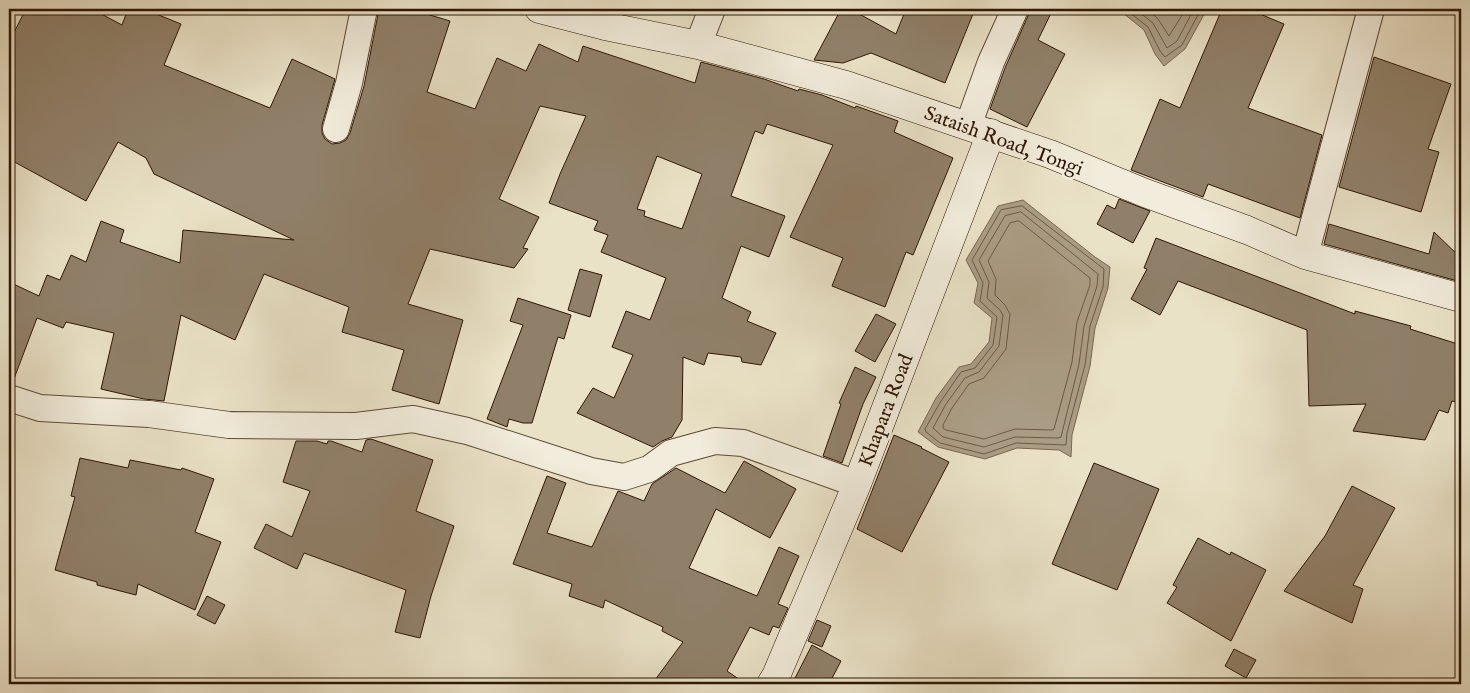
<svg xmlns="http://www.w3.org/2000/svg" width="1470" height="693" font-family="'IM FELL English',serif">
	<rect width="100%" height="100%" fill="#eae2c7"/>
	<filter id="stains"><feTurbulence type="fractalNoise" baseFrequency=".004" numOctaves="4"/><feColorMatrix values="0 0 0 0 .2 0 0 0 0 .09 0 0 0 0 .02 0 0 0 .5 -.17"/></filter>
	<radialGradient id="worn" r=".72"><stop offset=".6" stop-color="#630" stop-opacity="0"/><stop offset="1" stop-color="#630" stop-opacity=".3"/></radialGradient>
	<!-- water -->
	<g fill="#aa9d85" stroke="#796751">
		<path d="M 1118,9 L 1207,9 L 1185,49 L 1164,66 L 1155,54 L 1144,30 Z"/>
		<path d="M 1023,200 L 1095,257 L 1110,267 L 1108,288 L 1095,328 L 1090,366 L 1072,435 L 1071,457 L 1059,450 L 1017,448 L 985,459 L 938,447 L 918,432 L 936,398 L 959,367 L 971,364 L 989,342 L 992,318 L 974,303 L 978,283 L 966,260 L 998,206 Z"/>
	</g>
	<g fill="none" stroke-linecap="round" stroke-linejoin="round">
		<!-- shore -->
		<g stroke="#6c5a44" stroke-width="1">
			<path d="M 1125,9 L 1148,27 L 1160,51 L 1165,57 L 1182,45 L 1201,9"/>
			<path d="M 1135,9 L 1153,23 L 1167,48 L 1177,41 L 1194,9"/>
			<path d="M 1147,9 L 1158,19 L 1169,36 L 1186,9"/>
			<path d="M 1022,206 L 1104,269 L 1103,287 L 1090,326 L 1085,365 L 1067,433 L 1066,445 L 1016,443 L 984,454 L 940,443 L 926,432 L 925,429 L 941,401 L 961,372 L 975,368 L 993,345 L 997,317 L 980,301 L 983,283 L 972,260 L 1001,210 Z"/>
			<path d="M 1021,212 L 1098,274 L 1097,286 L 1084,326 L 1079,364 L 1061,437 L 1058,438 L 1015,437 L 984,447 L 943,437 L 933,428 L 946,404 L 965,378 L 979,372 L 999,346 L 1003,315 L 1000,310 L 987,298 L 989,282 L 979,260 L 1005,216 Z"/>
			<path d="M 1019,221 L 1090,278 L 1090,285 L 1077,322 L 1072,362 L 1054,429 L 1052,430 L 1015,429 L 984,439 L 946,430 L 943,428 L 943,425 L 952,408 L 969,384 L 984,378 L 1006,349 L 1010,314 L 1005,305 L 995,295 L 996,279 L 988,261 L 1010,223 Z"/>
		</g>
	</g>
	<!-- building -->
	<g fill="#908069" stroke="#2f1604" fill-rule="evenodd">
		<path d="M 26,9 L 92,9 L 122,25 L 128,9 L 144,9 L 181,24 L 164,65 L 270,108 L 292,59 L 335,79 L 322,125 L 322,133 L 325,139 L 332,144 L 340,143 L 346,140 L 350,133 L 364,86 L 379,9 L 421,9 L 420,12 L 450,21 L 427,92 L 475,109 L 497,58 L 526,71 L 539,44 L 578,62 L 583,46 L 695,83 L 701,62 L 764,79 L 798,91 L 799,89 L 822,95 L 855,108 L 856,106 L 898,121 L 894,132 L 953,158 L 913,255 L 906,252 L 885,307 L 832,286 L 843,258 L 790,237 L 833,145 L 767,124 L 763,134 L 755,131 L 731,196 L 785,216 L 769,257 L 741,246 L 722,298 L 751,312 L 747,321 L 776,333 L 761,365 L 742,362 L 741,357 L 708,353 L 704,365 L 683,357 L 682,420 L 672,437 L 662,441 L 653,447 L 577,413 L 593,388 L 614,398 L 633,355 L 612,347 L 626,311 L 650,320 L 666,278 L 601,252 L 608,235 L 594,230 L 598,221 L 549,203 L 560,174 L 586,116 L 540,106 L 499,199 L 539,217 L 523,248 L 528,249 L 514,268 L 430,249 L 408,304 L 463,320 L 439,404 L 392,390 L 404,350 L 342,332 L 349,307 L 264,274 L 235,340 L 181,315 L 164,401 L 144,399 L 101,389 L 114,333 L 66,322 L 63,328 L 37,318 L 12,384 L 9,383 L 9,282 L 39,296 L 47,275 L 60,280 L 71,255 L 86,262 L 101,221 L 124,230 L 120,242 L 180,263 L 183,230 L 294,240 L 154,174 L 146,158 L 118,142 L 86,201 L 9,159 L 9,42 ZM 657,156 L 702,174 L 682,229 L 644,216 L 645,211 L 637,209 Z"/>
		<path d="M 841,9 L 850,9 L 896,34 L 906,9 L 975,9 L 945,83 L 871,53 L 843,63 L 814,60 Z"/>
		<path d="M 1031,9 L 1053,9 L 1038,40 L 1065,54 L 1027,127 L 990,109 L 1005,68 Z"/>
		<path d="M 1222,9 L 1248,9 L 1284,24 L 1248,108 L 1322,135 L 1300,218 L 1208,184 L 1203,197 L 1131,170 L 1160,99 L 1180,108 Z"/>
		<path d="M 1374,57 L 1451,84 L 1428,149 L 1439,152 L 1421,212 L 1339,187 Z"/>
		<path d="M 1119,199 L 1150,211 L 1133,243 L 1097,224 L 1107,205 L 1115,209 Z"/>
		<path d="M 1329,224 L 1429,254 L 1434,232 L 1461,258 L 1461,282 L 1324,244 Z"/>
		<path d="M 1156,238 L 1355,314 L 1355,311 L 1411,326 L 1410,329 L 1461,345 L 1461,403 L 1452,401 L 1448,413 L 1439,410 L 1425,440 L 1353,431 L 1366,404 L 1309,406 L 1307,330 L 1178,281 L 1160,315 L 1131,299 L 1147,269 L 1144,268 Z"/>
		<path d="M 580,269 L 602,275 L 590,317 L 568,310 Z"/>
		<path d="M 518,298 L 571,315 L 564,339 L 558,337 L 532,423 L 523,423 L 509,419 L 507,427 L 487,419 L 523,325 L 510,321 Z"/>
		<path d="M 876,314 L 896,324 L 875,362 L 855,351 Z"/>
		<path d="M 855,367 L 876,377 L 863,404 L 842,463 L 823,456 L 841,404 L 839,403 Z"/>
		<path d="M 894,435 L 922,447 L 921,448 L 949,462 L 902,552 L 857,529 Z"/>
		<path d="M 371,439 L 433,460 L 416,511 L 454,526 L 431,596 L 420,638 L 395,632 L 406,590 L 304,553 L 297,569 L 254,548 L 266,524 L 292,537 L 310,491 L 283,482 L 296,441 L 317,441 L 327,444 L 328,441 L 331,441 L 362,452 L 366,440 Z"/>
		<path d="M 80,458 L 128,468 L 130,460 L 181,470 L 182,468 L 214,479 L 195,532 L 221,542 L 195,610 L 138,584 L 136,595 L 97,585 L 97,582 L 55,570 L 75,497 L 71,496 Z"/>
		<path d="M 744,461 L 796,489 L 770,538 L 716,509 L 689,568 L 757,596 L 779,547 L 799,556 L 778,604 L 788,608 L 779,628 L 773,626 L 769,635 L 750,627 L 727,671 L 746,684 L 652,684 L 683,642 L 662,631 L 663,627 L 605,600 L 603,608 L 569,596 L 572,584 L 513,564 L 547,476 L 566,483 L 547,533 L 592,547 L 618,491 L 644,501 L 652,484 L 676,468 L 725,493 Z"/>
		<path d="M 1094,463 L 1159,489 L 1117,590 L 1052,564 Z"/>
		<path d="M 1352,486 L 1395,508 L 1353,585 L 1363,589 L 1352,623 L 1284,591 L 1325,536 Z"/>
		<path d="M 1198,538 L 1230,555 L 1231,552 L 1266,570 L 1231,641 L 1167,603 L 1177,587 L 1173,585 Z"/>
		<path d="M 207,596 L 225,605 L 215,624 L 197,615 Z"/>
		<path d="M 817,620 L 831,626 L 822,647 L 808,641 Z"/>
		<path d="M 812,645 L 841,661 L 829,684 L 792,684 Z"/>
		<path d="M 1234,649 L 1256,660 L 1246,678 L 1225,666 Z"/>
	</g>
	<g fill="none" stroke-linecap="round" stroke-linejoin="round">
		<defs>
			<g id="street">
				<path d="M 698,45 L 712,9"/>
				<path d="M 968,126 L 991,62 L 1015,9"/>
				<path d="M 336,129 L 349,83 L 364,9"/>
				<path d="M 1305,255 L 1371,9"/>
				<path d="M 9,398 L 40,408 L 149,414 L 229,425 L 356,426 L 413,419 L 467,431 L 591,471 L 624,477 L 649,469 L 671,453 L 715,441 L 743,443 L 857,484"/>
			</g>
			<g id="secondary">
				<path d="M 539,9 L 605,26 L 698,45 L 846,85 L 1050,154 L 1145,193 L 1247,230 L 1305,255 L 1461,298"/>
				<path d="M 771,684 L 776,676 L 857,484 L 991,133"/>
			</g>
		</defs>
		<!-- street casing -->
		<use href="#street" stroke="#5e4935" stroke-width="28"/>
		<!-- secondary casing -->
		<use href="#secondary" stroke="#2f1604" stroke-width="29"/>
		<!-- street -->
		<use href="#street" stroke="#f1ecdb" stroke-width="26"/>
		<!-- secondary -->
		<use href="#secondary" stroke="#f1ecdb" stroke-width="28"/>
	</g>
	<g text-anchor="middle" stroke-width="5" stroke-linejoin="round" paint-order="stroke">
		<!-- street labels -->
		<g font-size="20" fill="#2f1604" stroke="#f1ecdb">
			<text transform="translate(1004 140) rotate(20)" y="7">Sataish Road, Tongi</text>
			<text transform="translate(885 410) rotate(-69)" y="7">Khapara Road</text>
		</g>
	</g>
	<!-- margin -->
	<rect width="1470" height="693" fill="none" stroke="#eae2c7" stroke-width="30"/>
	<rect x="10" y="10" width="1450" height="673" fill="none" stroke="#2f1604" stroke-width="2.5"/>
	<rect x="15" y="15" width="1440" height="663" fill="none" stroke="#2f1604"/>
	<rect width="100%" height="100%" filter="url(#stains)"/>
	<rect width="100%" height="100%" fill="url(#worn)"/>
</svg>
